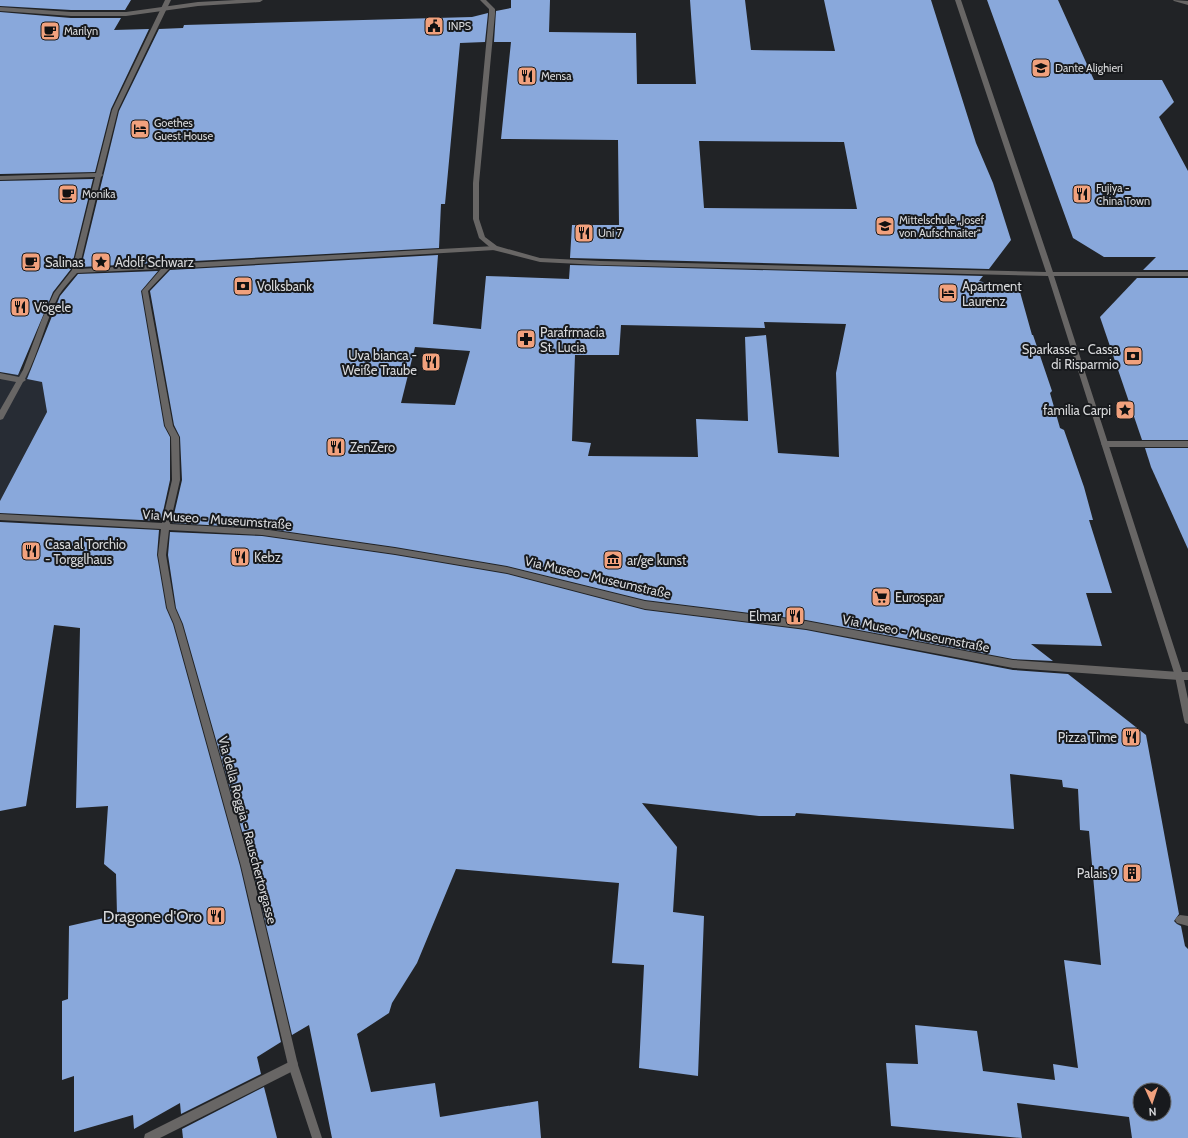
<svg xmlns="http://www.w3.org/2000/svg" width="1188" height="1138" font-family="Cabin,sans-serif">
	<rect width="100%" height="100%" fill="#212326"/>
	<!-- built -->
	<path fill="#272c34" d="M 26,370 L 41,371 L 47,412 L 0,501 L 0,380 L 7,375 Z"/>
	<!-- building -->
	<g fill="#89a8db" fill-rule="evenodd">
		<path d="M 0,0 L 131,0 L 125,10 L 71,10 L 0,6 Z"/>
		<path d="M 511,0 L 550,0 L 549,32 L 636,33 L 637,84 L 696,84 L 690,0 L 745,0 L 751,50 L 835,51 L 824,0 L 931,0 L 976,143 L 993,183 L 1011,240 L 989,269 L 570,258 L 572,225 L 619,225 L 618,140 L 501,139 L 511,42 L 494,42 L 496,11 L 511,8 ZM 699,141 L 844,142 L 857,209 L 704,208 Z"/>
		<path d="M 987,0 L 1058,0 L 1094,80 L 1162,80 L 1174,102 L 1159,117 L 1188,171 L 1188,270 L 1143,270 L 1156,257 L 1104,257 L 1073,238 Z"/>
		<path d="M 0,12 L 71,18 L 121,18 L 114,30 L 149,29 L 111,109 L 95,172 L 0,174 Z"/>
		<path d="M 488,13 L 485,42 L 460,43 L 445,204 L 441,204 L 439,248 L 81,267 L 119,111 L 159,29 L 183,28 L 184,25 L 472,17 Z"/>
		<path d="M 93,179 L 71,269 L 53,292 L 18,375 L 0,372 L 0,181 Z"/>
		<path d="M 438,255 L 433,324 L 481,329 L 486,276 L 569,279 L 570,265 L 983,276 L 979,281 L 1020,292 L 1032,335 L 1033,335 L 1052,391 L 1050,393 L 1060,428 L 1064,430 L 1084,487 L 1093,520 L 1089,520 L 1112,593 L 1086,593 L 1102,646 L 1031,644 L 1053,661 L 1013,659 L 806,620 L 645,600 L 507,566 L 395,547 L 262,528 L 172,523 L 182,480 L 180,437 L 174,425 L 150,291 L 170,270 ZM 764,322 L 846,324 L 836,373 L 839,457 L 778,453 L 766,335 L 745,337 L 748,421 L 696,419 L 698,457 L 588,456 L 591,443 L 572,441 L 575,355 L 619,355 L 621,325 L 765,328 ZM 415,347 L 470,351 L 455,405 L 401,403 Z"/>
		<path d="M 158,271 L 141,291 L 164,426 L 170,437 L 170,480 L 161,521 L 0,513 L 0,501 L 47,412 L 42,382 L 27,379 L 60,296 L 78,274 Z"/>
		<path d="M 1137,278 L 1188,278 L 1188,440 L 1142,440 L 1100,317 Z"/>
		<path d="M 1145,448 L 1188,448 L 1188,549 L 1151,467 Z"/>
		<path d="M 0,522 L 159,530 L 157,555 L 166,608 L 173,624 L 240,866 L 281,1042 L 257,1057 L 261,1074 L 181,1114 L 180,1103 L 134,1129 L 133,1115 L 74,1132 L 74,1076 L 62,1080 L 62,1001 L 68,999 L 69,926 L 117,915 L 116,874 L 104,864 L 108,806 L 76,808 L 80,628 L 54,625 L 26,806 L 0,811 Z"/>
		<path d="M 170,532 L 262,536 L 395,555 L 507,574 L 645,610 L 806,630 L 1013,670 L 1068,674 L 1146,735 L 1179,914 L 1174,921 L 1177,924 L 1181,926 L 1185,946 L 1188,949 L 1188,1138 L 1132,1138 L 1129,1117 L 1017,1103 L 1022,1138 L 891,1126 L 886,1063 L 918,1064 L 915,1025 L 977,1031 L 983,1071 L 1055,1080 L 1053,1064 L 1078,1068 L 1064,960 L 1101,965 L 1089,831 L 1080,830 L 1078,789 L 1063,787 L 1062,780 L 1010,774 L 1014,829 L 796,813 L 795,816 L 759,816 L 642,803 L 677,847 L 673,912 L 704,916 L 698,1076 L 639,1068 L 644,965 L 612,963 L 619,883 L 456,869 L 417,963 L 392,1003 L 389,1013 L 357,1034 L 371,1092 L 435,1083 L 440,1117 L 538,1101 L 541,1138 L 332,1138 L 309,1025 L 292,1035 L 252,866 L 183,624 L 176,608 L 168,555 ZM 1140,1090 L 1164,1090 L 1164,1114 L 1140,1114 Z"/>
		<path d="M 264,1087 L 277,1138 L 183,1138 L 182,1129 Z"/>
	</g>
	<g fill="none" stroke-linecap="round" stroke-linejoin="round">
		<!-- service -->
		<g fill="#686665" fill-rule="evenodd">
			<path d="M 1105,441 L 1188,441 L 1188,447 L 1105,447 L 1101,444 Z"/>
			<path d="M 1180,915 L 1188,916 L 1188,926 L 1177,923 L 1175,920 L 1177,917 Z"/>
			<path d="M 293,1060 L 297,1061 L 298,1065 L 297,1069 L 160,1138 L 144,1138 L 145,1134 Z"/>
		</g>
		<!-- pedestrian -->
		<path fill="#686665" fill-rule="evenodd" d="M 165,0 L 171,0 L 118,110 L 102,174 L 103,175 L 101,177 L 79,269 L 495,246 L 498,248 L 495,250 L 169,269 L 148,291 L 173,426 L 179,437 L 180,480 L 170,524 L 262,529 L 395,548 L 507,567 L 645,601 L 806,621 L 1013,660 L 1179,672 L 1182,673 L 1183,676 L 1182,679 L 1179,680 L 1013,668 L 806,629 L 645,609 L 507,573 L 395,554 L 262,535 L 169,530 L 166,555 L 175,608 L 182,624 L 251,866 L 298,1065 L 322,1138 L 312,1138 L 288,1065 L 241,866 L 174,624 L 167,608 L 158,555 L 161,529 L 0,520 L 0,514 L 162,523 L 172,480 L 171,437 L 165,426 L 142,291 L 161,269 L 77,273 C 71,280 64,287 59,295 C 45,322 39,352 25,379 L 26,380 L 23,382 L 3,419 L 0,420 L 0,410 L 16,382 L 0,379 L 0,373 L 19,377 L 23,370 L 42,319 L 54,293 L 72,270 L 95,177 L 0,180 L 0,176 L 96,173 L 112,110 Z"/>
		<!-- minor -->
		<g fill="#686665" fill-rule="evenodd">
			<path d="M 236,0 L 263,0 L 260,2 L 198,6 L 126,16 L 71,16 L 0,11 L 0,7 L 71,12 L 126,12 L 198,2 Z"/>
			<path d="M 480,0 L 486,0 L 495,9 L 495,14 L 479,183 L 479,219 L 485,237 L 497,246 L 540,258 L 600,261 L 1046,272 L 955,0 L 961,0 L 1053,272 L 1188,272 L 1188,276 L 1054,276 L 1182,672 L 1188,672 L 1188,680 L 1184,680 L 1188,699 L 1188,724 L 1185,723 L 1184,720 L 1175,676 L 1048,276 L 600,265 L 540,262 L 493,250 L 479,238 L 473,219 L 473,183 L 489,14 L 489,9 Z"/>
			<path d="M 1173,0 L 1188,1 L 1188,5 L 1174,1 Z"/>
		</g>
	</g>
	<!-- icons -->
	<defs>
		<symbol id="civic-square" viewBox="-11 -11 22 22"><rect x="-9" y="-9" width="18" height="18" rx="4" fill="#f1a17d" stroke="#181a1d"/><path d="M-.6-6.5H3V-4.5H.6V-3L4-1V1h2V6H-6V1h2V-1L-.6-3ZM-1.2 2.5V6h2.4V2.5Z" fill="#111"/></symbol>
		<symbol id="cafe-square" viewBox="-11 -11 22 22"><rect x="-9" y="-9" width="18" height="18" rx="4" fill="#f1a17d" stroke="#181a1d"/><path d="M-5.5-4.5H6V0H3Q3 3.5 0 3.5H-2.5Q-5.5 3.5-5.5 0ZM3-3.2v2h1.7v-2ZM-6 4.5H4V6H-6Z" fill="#111"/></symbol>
		<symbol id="school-square" viewBox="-11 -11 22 22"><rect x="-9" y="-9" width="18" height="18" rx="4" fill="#f1a17d" stroke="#181a1d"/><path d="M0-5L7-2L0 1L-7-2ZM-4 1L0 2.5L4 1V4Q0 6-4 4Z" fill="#111"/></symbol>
		<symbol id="restaurant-square" viewBox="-11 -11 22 22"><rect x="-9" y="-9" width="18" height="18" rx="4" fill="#f1a17d" stroke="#181a1d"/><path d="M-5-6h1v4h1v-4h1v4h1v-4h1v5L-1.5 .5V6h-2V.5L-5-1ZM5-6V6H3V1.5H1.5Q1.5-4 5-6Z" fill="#111"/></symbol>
		<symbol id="hotel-square" viewBox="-11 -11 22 22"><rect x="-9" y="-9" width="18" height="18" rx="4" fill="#f1a17d" stroke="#181a1d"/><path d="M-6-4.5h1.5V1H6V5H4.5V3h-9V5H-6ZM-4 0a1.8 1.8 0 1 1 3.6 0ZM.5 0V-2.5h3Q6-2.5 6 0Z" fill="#111"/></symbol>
		<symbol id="sight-square" viewBox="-11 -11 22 22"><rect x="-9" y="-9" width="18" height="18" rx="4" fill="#f1a17d" stroke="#181a1d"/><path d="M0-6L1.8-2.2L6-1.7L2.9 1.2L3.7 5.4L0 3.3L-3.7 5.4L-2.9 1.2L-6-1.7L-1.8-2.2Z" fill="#111"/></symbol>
		<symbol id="bank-square" viewBox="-11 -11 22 22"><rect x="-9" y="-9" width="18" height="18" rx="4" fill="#f1a17d" stroke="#181a1d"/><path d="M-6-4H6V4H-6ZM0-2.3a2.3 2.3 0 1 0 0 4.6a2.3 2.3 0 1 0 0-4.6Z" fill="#111"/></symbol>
		<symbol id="pharmacy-square" viewBox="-11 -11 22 22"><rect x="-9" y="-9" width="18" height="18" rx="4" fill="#f1a17d" stroke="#181a1d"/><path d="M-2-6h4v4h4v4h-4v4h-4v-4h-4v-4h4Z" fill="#111"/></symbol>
		<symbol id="museum-square" viewBox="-11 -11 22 22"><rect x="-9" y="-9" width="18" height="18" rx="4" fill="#f1a17d" stroke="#181a1d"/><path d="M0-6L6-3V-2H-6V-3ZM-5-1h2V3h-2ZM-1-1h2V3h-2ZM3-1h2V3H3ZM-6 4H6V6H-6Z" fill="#111"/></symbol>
		<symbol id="supermarket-square" viewBox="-11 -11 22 22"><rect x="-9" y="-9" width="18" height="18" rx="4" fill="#f1a17d" stroke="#181a1d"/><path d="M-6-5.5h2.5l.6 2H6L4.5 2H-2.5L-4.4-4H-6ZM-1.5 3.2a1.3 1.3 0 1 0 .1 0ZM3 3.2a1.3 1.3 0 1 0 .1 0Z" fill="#111"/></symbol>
		<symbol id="building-square" viewBox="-11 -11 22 22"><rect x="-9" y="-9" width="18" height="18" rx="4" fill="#f1a17d" stroke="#181a1d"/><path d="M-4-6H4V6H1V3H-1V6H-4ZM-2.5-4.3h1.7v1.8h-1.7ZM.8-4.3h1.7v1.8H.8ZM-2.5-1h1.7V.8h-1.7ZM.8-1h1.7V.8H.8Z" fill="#111"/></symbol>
	</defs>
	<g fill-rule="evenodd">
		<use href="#civic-square" x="423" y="15" width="22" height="22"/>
		<use href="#cafe-square" x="39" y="20" width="22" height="22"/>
		<use href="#school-square" x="1030" y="57" width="22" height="22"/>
		<use href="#restaurant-square" x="516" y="65" width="22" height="22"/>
		<use href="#hotel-square" x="129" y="118" width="22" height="22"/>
		<use href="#cafe-square" x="57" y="183" width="22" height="22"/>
		<use href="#restaurant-square" x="1071" y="183" width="22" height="22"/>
		<use href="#school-square" x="874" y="215" width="22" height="22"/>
		<use href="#restaurant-square" x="573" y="222" width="22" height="22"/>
		<use href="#cafe-square" x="20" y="251" width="22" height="22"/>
		<use href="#sight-square" x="90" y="251" width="22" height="22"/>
		<use href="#bank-square" x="232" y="275" width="22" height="22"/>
		<use href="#hotel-square" x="937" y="282" width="22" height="22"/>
		<use href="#restaurant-square" x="9" y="296" width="22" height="22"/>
		<use href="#pharmacy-square" x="515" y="328" width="22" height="22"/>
		<use href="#bank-square" x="1122" y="345" width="22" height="22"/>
		<use href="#restaurant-square" x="420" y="351" width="22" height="22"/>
		<use href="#sight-square" x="1114" y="399" width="22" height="22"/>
		<use href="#restaurant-square" x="325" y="436" width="22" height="22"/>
		<use href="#restaurant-square" x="20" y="540" width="22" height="22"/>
		<use href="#restaurant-square" x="229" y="546" width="22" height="22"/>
		<use href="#museum-square" x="602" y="549" width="22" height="22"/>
		<use href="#supermarket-square" x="870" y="586" width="22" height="22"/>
		<use href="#restaurant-square" x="784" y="605" width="22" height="22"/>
		<use href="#restaurant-square" x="1120" y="726" width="22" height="22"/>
		<use href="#building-square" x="1121" y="862" width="22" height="22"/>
		<use href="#restaurant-square" x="205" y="905" width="22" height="22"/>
	</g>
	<g text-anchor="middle" stroke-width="4" stroke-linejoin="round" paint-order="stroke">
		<!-- far-poi labels -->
		<g font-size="11" fill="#d7d8da" stroke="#181a1d" text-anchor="start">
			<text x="448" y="30">INPS</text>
			<text x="64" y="35">Marilyn</text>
			<text x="1055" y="72">Dante Alighieri</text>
			<text x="541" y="80">Mensa</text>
			<text x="154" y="127">Goethes<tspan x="154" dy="13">Guest House</tspan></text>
			<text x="1096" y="192">Fujiya -<tspan x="1096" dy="13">China Town</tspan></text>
			<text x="82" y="198">Monika</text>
			<text x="899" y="224">Mittelschule „Josef<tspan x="899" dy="13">von Aufschnaiter“</tspan></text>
			<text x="598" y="237">Uni 7</text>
		</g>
		<!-- poi labels -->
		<g font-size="13" fill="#d7d8da" stroke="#181a1d" text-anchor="start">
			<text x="45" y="267">Salinas</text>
			<text x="115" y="267">Adolf Schwarz</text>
			<text x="257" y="291">Volksbank</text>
			<text x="962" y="291">Apartment<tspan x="962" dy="15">Laurenz</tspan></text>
			<text x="34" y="312">Vögele</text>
			<text x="540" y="337">Parafrmacia<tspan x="540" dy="15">St. Lucia</tspan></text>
			<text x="1119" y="354" text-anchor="end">Sparkasse - Cassa<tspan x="1119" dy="15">di Risparmio</tspan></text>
			<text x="417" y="360" text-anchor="end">Uva bianca -<tspan x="417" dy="15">Weiße Traube</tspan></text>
			<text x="1111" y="415" text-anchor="end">familia Carpi</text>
			<text x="350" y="452">ZenZero</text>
			<text x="45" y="549">Casa al Torchio<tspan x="45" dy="15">- Torgglhaus</tspan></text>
			<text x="254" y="562">Kebz</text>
			<text x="627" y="565">ar/ge kunst</text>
			<text x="895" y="602">Eurospar</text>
			<text x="781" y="621" text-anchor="end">Elmar</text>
			<text x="1117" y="742" text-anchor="end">Pizza Time</text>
			<text x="1118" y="878" text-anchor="end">Palais 9</text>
		</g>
		<!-- street labels -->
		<g font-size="13" fill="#d7d8da" stroke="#181a1d">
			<text transform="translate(217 519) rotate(4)" y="5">Via Museo - Museumstraße</text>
			<text transform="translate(598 577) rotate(13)" y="5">Via Museo - Museumstraße</text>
			<text transform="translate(916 633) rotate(11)" y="5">Via Museo - Museumstraße</text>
			<text transform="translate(248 830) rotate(75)" y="5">Via della Roggia - Rauschertorgasse</text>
		</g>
		<!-- near-poi labels -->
		<g font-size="16" fill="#d7d8da" stroke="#181a1d" text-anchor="end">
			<text x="202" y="922">Dragone d'Oro</text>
		</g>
	</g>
	<!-- north arrow -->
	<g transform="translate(1152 1102) rotate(177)"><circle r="19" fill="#181a1d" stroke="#646669"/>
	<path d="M0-3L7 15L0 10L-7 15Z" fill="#f1a17d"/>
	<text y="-6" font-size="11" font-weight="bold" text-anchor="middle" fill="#d7d8da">N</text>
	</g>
</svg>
